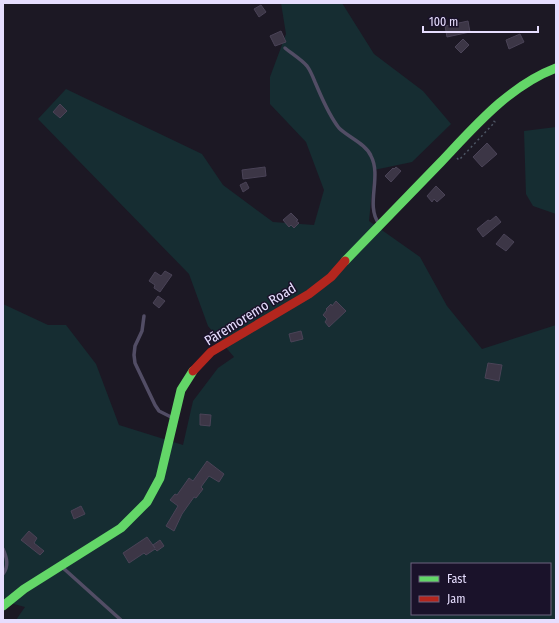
<svg xmlns="http://www.w3.org/2000/svg" width="559" height="623" font-family="'Fira Sans Condensed',sans-serif">
	<rect width="100%" height="100%" fill="#1c1824"/>
	<!-- green -->
	<g fill="#162d32" fill-rule="evenodd">
		<path d="M 281,3 L 342,3 L 374,54 L 423,91 L 451,124 L 412,162 L 374,170 L 369,221 L 420,257 L 447,306 L 482,349 L 556,325 L 556,620 L 16,620 L 25,607 L 3,601 L 3,304 L 48,325 L 66,325 L 96,364 L 119,425 L 183,445 L 193,401 L 218,368 L 234,357 L 208,326 L 189,274 L 38,119 L 66,89 L 202,154 L 223,185 L 273,222 L 314,225 L 324,190 L 306,142 L 270,104 L 270,77 L 286,34 ZM 412,564 L 550,564 L 550,614 L 412,614 Z"/>
		<path d="M 556,127 L 556,214 L 533,206 L 526,194 L 524,131 Z"/>
	</g>
	<!-- building -->
	<g fill="#3c3646" stroke="#4a4357">
		<path d="M 261,5 L 266,12 L 259,17 L 254,9 Z"/>
		<path d="M 468,21 L 470,32 L 447,37 L 445,26 Z"/>
		<path d="M 281,31 L 286,42 L 275,46 L 270,36 Z"/>
		<path d="M 520,34 L 524,42 L 509,49 L 506,40 Z"/>
		<path d="M 463,39 L 469,45 L 461,53 L 455,47 Z"/>
		<path d="M 60,104 L 67,111 L 60,118 L 53,112 Z"/>
		<path d="M 487,143 L 497,154 L 482,167 L 473,157 Z"/>
		<path d="M 265,167 L 266,176 L 243,179 L 242,170 Z"/>
		<path d="M 396,167 L 401,171 L 391,182 L 385,176 L 393,168 L 394,169 Z"/>
		<path d="M 246,182 L 249,188 L 243,192 L 240,185 Z"/>
		<path d="M 436,186 L 445,195 L 437,202 L 434,199 L 432,202 L 427,196 Z"/>
		<path d="M 291,213 L 298,220 L 296,221 L 299,223 L 294,228 L 291,225 L 289,227 L 283,220 Z"/>
		<path d="M 496,216 L 501,222 L 483,237 L 477,229 L 488,220 L 490,221 Z"/>
		<path d="M 504,234 L 514,242 L 506,251 L 496,244 Z"/>
		<path d="M 165,271 L 172,275 L 160,292 L 154,288 L 155,285 L 149,281 L 155,272 L 161,276 Z"/>
		<path d="M 158,296 L 165,301 L 159,308 L 153,303 Z"/>
		<path d="M 336,301 L 346,311 L 329,327 L 325,322 L 327,319 L 323,315 L 327,310 L 326,309 L 331,304 L 332,306 Z"/>
		<path d="M 301,331 L 303,339 L 291,342 L 289,334 Z"/>
		<path d="M 488,363 L 502,365 L 499,381 L 485,378 Z"/>
		<path d="M 200,414 L 211,415 L 210,426 L 200,425 Z"/>
		<path d="M 207,461 L 224,474 L 219,482 L 209,476 L 201,487 L 203,489 L 196,498 L 194,497 L 182,514 L 174,531 L 166,526 L 178,506 L 170,500 L 175,494 L 177,495 L 189,478 L 193,481 Z"/>
		<path d="M 81,506 L 85,514 L 74,519 L 71,511 Z"/>
		<path d="M 29,531 L 37,538 L 34,543 L 44,551 L 40,555 L 21,540 Z"/>
		<path d="M 147,537 L 155,548 L 153,545 L 160,540 L 164,546 L 157,551 L 155,549 L 146,555 L 144,553 L 129,563 L 123,553 Z"/>
	</g>
	<g fill="none" stroke-linecap="round" stroke-linejoin="round">
		<!-- path -->
		<path stroke="#4d5665" stroke-width="1.5" stroke-dasharray="2 3" stroke-linecap="butt" d="M 457,158 L 459,160 L 495,122 L 492,120"/>
		<!-- lane -->
		<g stroke="#524d65" stroke-width="3.5">
			<path d="M 285,48 C 292,54 301,59 307,66 C 310,70 313,77 315,82 C 322,98 328,114 339,128 C 348,137 366,144 371,156 C 382,177 365,205 379,224"/>
			<path d="M 144,316 L 142,331 L 135,346 L 134,355 L 135,363 L 155,405 L 159,411 L 173,418"/>
			<path d="M 3,549 C 7,558 9,566 3,574"/>
			<path d="M 62,567 L 121,620"/>
		</g>
		<!-- fast -->
		<g stroke="#63d668" stroke-width="9">
			<path d="M 345,261 C 377,228 409,195 441,162 C 475,126 509,86 556,68"/>
			<path d="M 3,606 L 24,589 L 121,528 L 147,502 L 160,478 L 181,390 L 193,371"/>
		</g>
		<!-- jam -->
		<path stroke="#b3261e" stroke-width="9" d="M 193,371 L 211,352 L 309,294 L 331,277 L 345,261"/>
	</g>
	<g text-anchor="middle" stroke-width="3" stroke-linejoin="round" paint-order="stroke">
		<!-- street labels -->
		<g font-size="14" fill="#e6ddfe" stroke="#1a122a">
			<text transform="translate(250 314) rotate(-32)" y="5">Pāremoremo Road</text>
		</g>
	</g>
	<!-- border -->
	<rect width="559" height="623" fill="none" stroke="#e6ddfe" stroke-width="8"/>
	<!-- legend -->
	<rect x="411" y="563" width="140" height="52" fill="#1a122a" stroke="#6c637f"/>
	<rect x="419" y="576" width="20" height="6" fill="#63d668" stroke="#6c637f"/>
	<text x="447" y="583" font-size="12" fill="#e6ddfe">Fast</text>
	<rect x="419" y="596" width="20" height="6" fill="#b3261e" stroke="#6c637f"/>
	<text x="447" y="603" font-size="12" fill="#e6ddfe">Jam</text>
	<!-- scale -->
	<path d="M423 26v6h115v-6" fill="none" stroke="#e6ddfe" stroke-width="2"/>
	<text x="429" y="26" font-size="12" fill="#e6ddfe" stroke="#1a122a" stroke-width="3" paint-order="stroke">100 m</text>
</svg>
